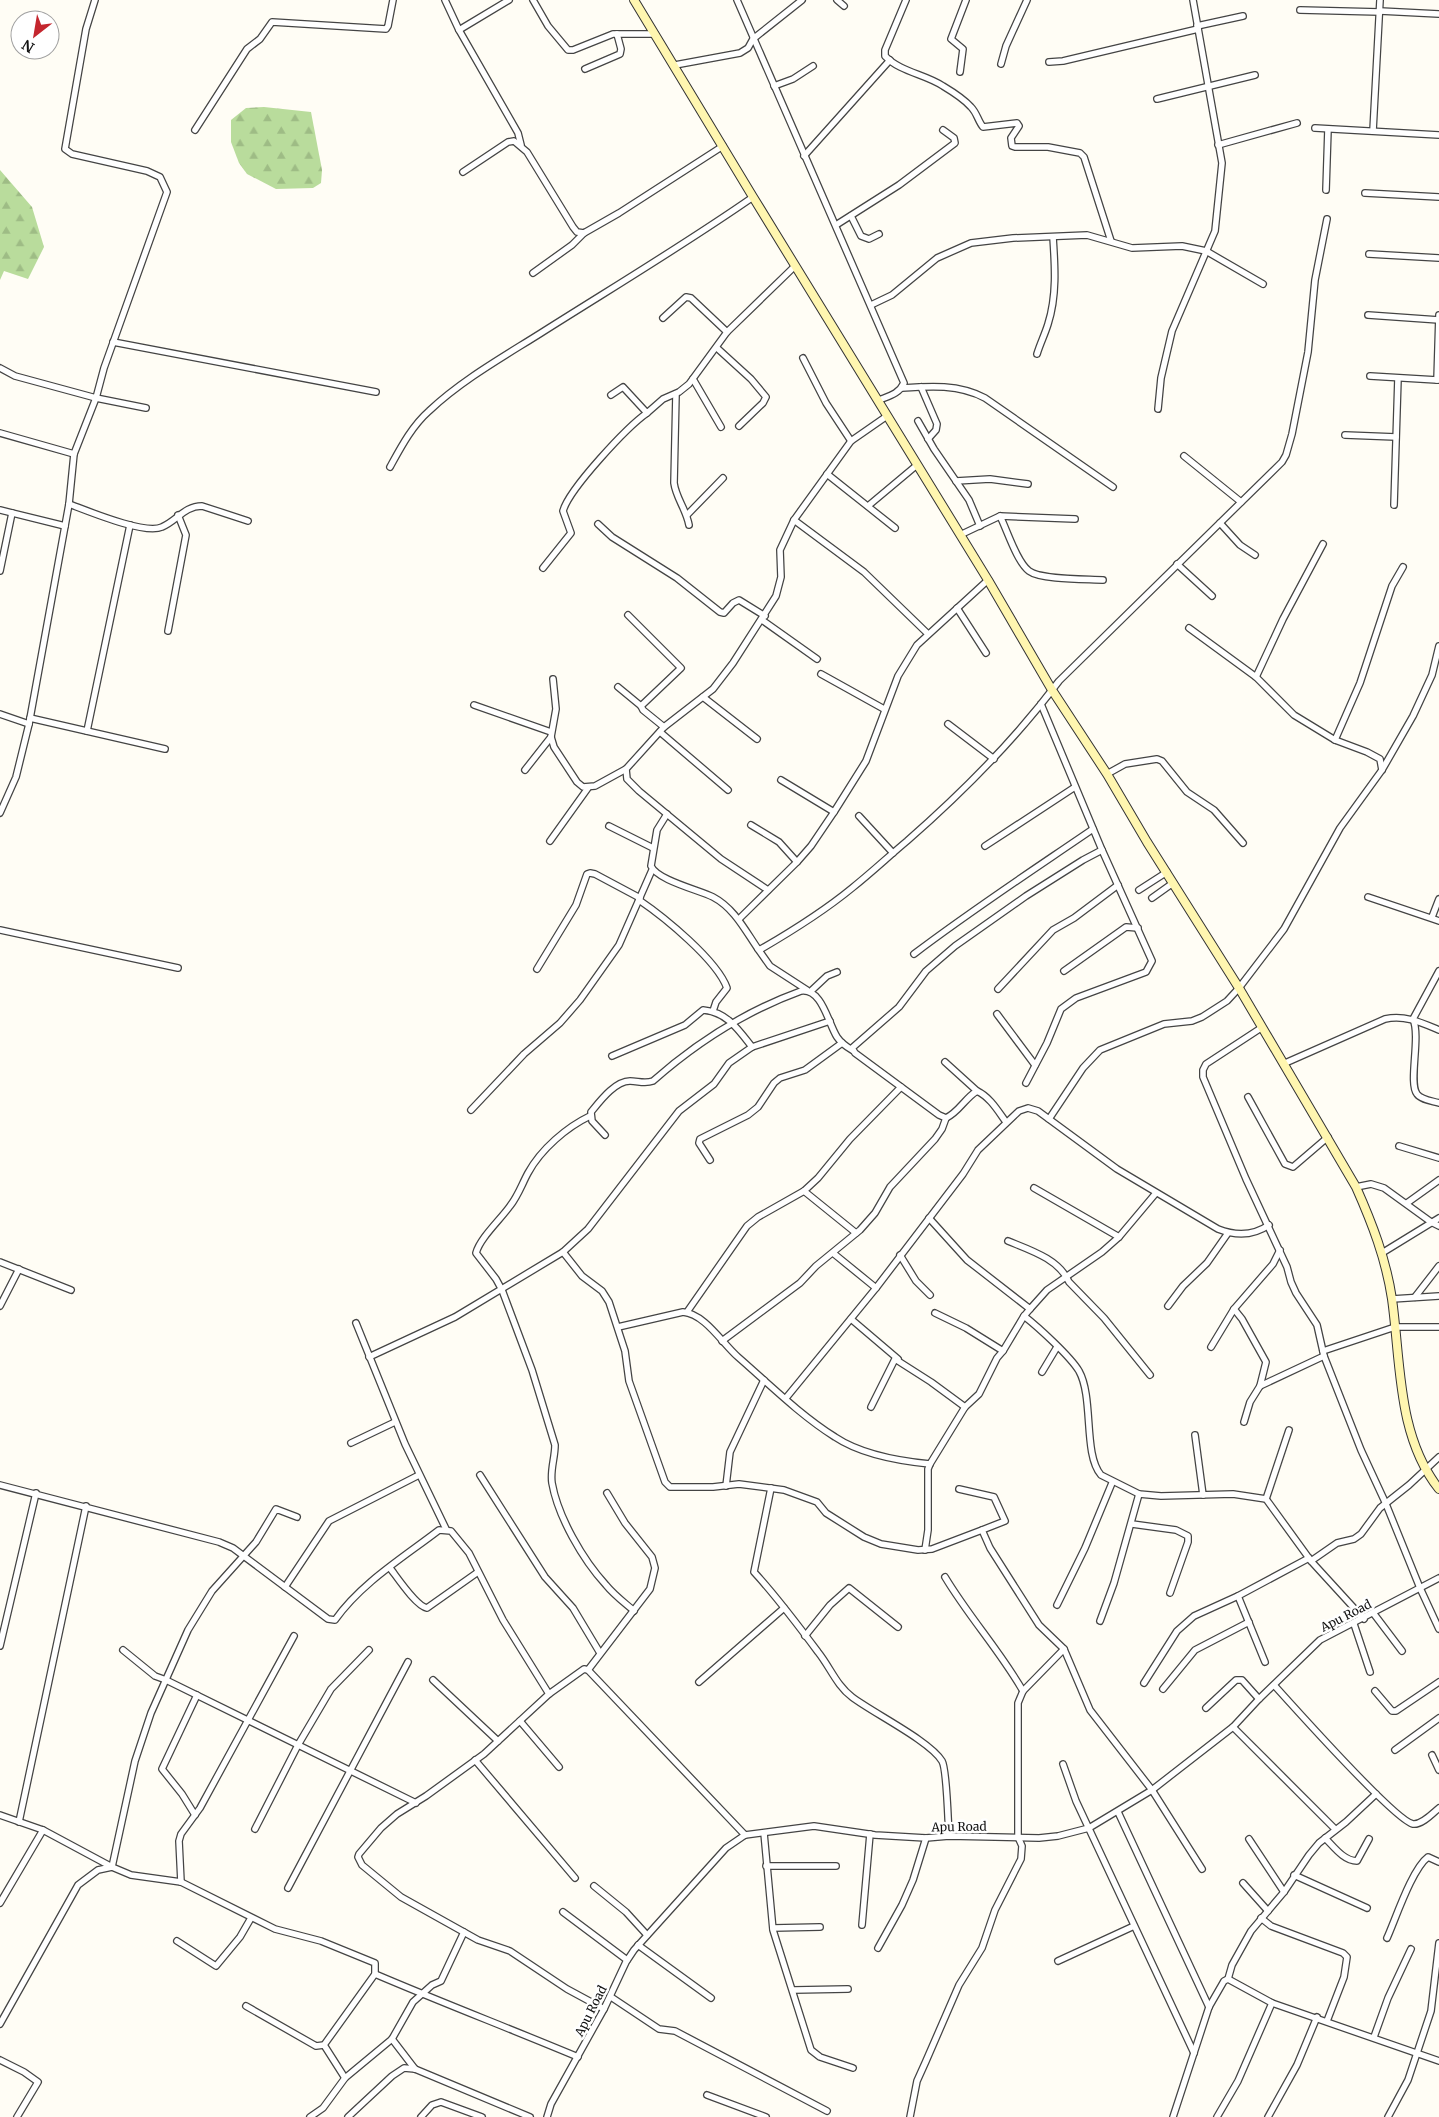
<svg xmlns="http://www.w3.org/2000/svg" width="1439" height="2117" font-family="Merriweather,serif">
	<defs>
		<pattern id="forest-firs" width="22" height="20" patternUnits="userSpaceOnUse" patternTransform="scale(1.25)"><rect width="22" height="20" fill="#b9dc9c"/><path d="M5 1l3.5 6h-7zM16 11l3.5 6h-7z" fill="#9ebc85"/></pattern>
	</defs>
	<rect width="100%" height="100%" fill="#fffdf5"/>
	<!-- forest -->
	<g fill="url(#forest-firs)">
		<path d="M 264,107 L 311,112 L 322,170 L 321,183 L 313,188 L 276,189 L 247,174 L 239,163 L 231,142 L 231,120 L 246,108 Z"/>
		<path d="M 0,170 L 32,207 L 44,247 L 28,279 L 4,271 L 0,280 Z"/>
	</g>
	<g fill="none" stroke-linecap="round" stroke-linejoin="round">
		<defs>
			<g id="street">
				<path d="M 445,0 L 459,30 L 518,133 L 521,145"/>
				<path d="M 533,0 L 548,26 L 568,50 L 573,50 L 613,34 L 655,34"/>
				<path d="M 737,0 L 904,383 C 899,394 889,396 879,400"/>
				<path d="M 837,0 L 844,6"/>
				<path d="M 906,0 L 885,50 L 885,56 C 900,72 925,74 943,86 C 953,92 964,99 971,107 C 977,113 978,121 983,127 L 1017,123 L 1019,126 L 1011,138 L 1012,146 L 1015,147 L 1048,147 L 1080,153 L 1084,157 L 1111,241"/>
				<path d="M 1300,10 L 1380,12"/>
				<path d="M 1380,11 L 1439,14"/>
				<path d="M 1197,26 L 1243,16"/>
				<path d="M 459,30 L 509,0"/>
				<path d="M 1049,62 L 1063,61 L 1198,29"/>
				<path d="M 1001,64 L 1006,46 L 1027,0"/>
				<path d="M 675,65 L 740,53 L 748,48 L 753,39 L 802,0"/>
				<path d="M 585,69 L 620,54 L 621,49 L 617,34"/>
				<path d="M 960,72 L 963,49 L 951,39 L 966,0"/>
				<path d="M 774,86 L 793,79 L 813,66"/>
				<path d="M 1157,99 L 1255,75"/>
				<path d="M 1315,128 L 1439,135"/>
				<path d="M 195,130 L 247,49 L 260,39 L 272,22 L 386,29 L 388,26 L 393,0"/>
				<path d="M 1373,131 L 1380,0"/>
				<path d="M 1218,145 L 1297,123"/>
				<path d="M 804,156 L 890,60"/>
				<path d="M 463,172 L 508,142 L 514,141 L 527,152 L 573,227 L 577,232 L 584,233 L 619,213 L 723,146"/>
				<path d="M 1326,190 L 1328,129"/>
				<path d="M 1365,193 L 1439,197"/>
				<path d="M 851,216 L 861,236 L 869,239 L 879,234"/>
				<path d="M 836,225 L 899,185 L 955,143 L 954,138 L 943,130"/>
				<path d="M 1369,254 L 1439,258"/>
				<path d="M 533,273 L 572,245 L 584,233"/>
				<path d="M 871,305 L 892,295 L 937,258 L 971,243 L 1013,238 L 1087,235 L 1132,248 L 1182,246 L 1206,251 L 1263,284"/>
				<path d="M 1368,315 L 1439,320"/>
				<path d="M 1439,315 L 1437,380 L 1439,380"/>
				<path d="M 663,318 L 686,297 L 691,298 L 727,332"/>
				<path d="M 113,342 L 376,392"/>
				<path d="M 717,348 L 751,379 L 766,397 L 763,403 L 739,426"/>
				<path d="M 1037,354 C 1040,344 1045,334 1048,324 C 1057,296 1055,266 1053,237"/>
				<path d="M 803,358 L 826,403 L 851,441"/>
				<path d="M 0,368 L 15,376 L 96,398 L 146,408"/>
				<path d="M 1370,376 L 1437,380"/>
				<path d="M 693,379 L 721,427"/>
				<path d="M 921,387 L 937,424 L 936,430 L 928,439"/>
				<path d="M 902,388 C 930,386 959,384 985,398 L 1113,487"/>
				<path d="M 676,394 L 674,483 C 676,498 686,509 689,525"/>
				<path d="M 611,395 L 623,387 L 647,413 L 663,399 L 679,392 L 689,384 L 727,332 L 795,266"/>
				<path d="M 1158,409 L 1161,378 L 1172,331 L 1215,231 L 1222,163 L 1193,0"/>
				<path d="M 918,421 L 934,449 L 969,500 L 980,526"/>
				<path d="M 0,433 L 74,454"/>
				<path d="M 1345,435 L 1396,437"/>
				<path d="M 1184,456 L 1241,502"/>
				<path d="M 390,467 C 401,447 412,426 429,411 C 462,380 503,357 541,333 C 612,288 684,245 753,197"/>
				<path d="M 827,474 L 895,528"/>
				<path d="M 956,481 L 990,479 L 1028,484"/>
				<path d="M 69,504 C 88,511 145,535 162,527 C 177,521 184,506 202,506 L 248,521"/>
				<path d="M 1394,505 L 1398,378"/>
				<path d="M 868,506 L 917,465"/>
				<path d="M 0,510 L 65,526"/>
				<path d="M 687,515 L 723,478"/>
				<path d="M 1000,516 C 1007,530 1017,562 1029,571 C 1041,580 1087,579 1103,580"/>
				<path d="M 794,520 L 864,572 L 928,634"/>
				<path d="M 1220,523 L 1240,545 L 1255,555"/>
				<path d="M 598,524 L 612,537 L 677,578 L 720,612 L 724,613 L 733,603 L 739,600 L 765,616"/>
				<path d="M 960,535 L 1000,516 L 1075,519"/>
				<path d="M 1177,564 L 1212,596"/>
				<path d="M 543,568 L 571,533 L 563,511 C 569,489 627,427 647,413"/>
				<path d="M 0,571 L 12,513"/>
				<path d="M 957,608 L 986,653"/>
				<path d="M 628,615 L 681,668 L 641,706 L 643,710 L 664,727"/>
				<path d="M 762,620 L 817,659"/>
				<path d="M 1189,628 L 1256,677 L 1294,715 L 1335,740 L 1367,752 L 1380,759 L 1382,770"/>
				<path d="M 168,631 L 186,535 L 178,515"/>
				<path d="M 821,674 L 884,709"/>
				<path d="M 1256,677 L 1283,619 L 1323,544"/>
				<path d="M 553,679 L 556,709 L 551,737 L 554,747 L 577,782 L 583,787 L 595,786 L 626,769"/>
				<path d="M 618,687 L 641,706"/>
				<path d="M 703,697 L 757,739"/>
				<path d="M 474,705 L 551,732"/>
				<path d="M 0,714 L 29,724"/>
				<path d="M 30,718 L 165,749"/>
				<path d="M 948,724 L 994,759"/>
				<path d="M 87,731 L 130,525"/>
				<path d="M 660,732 L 728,790"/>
				<path d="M 1335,740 L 1360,683 L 1392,586 L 1403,567"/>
				<path d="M 525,770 L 551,737"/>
				<path d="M 1107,774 L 1125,764 L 1157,759 L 1162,761 L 1187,792 L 1214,810 L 1243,843"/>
				<path d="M 781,780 L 834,812"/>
				<path d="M 0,813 L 16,777 L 29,724 L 69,504 L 74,454 L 96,398 L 104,368 L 167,192 L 160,177 L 147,171 L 72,154 L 65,149 L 86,29 L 95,0"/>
				<path d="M 667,814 L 657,830 L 651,866 C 657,880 699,890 713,897 C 734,908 745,930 758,949 L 761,949 C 792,931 824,911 852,888 C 871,873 889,856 907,841 C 963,792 1014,741 1059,681 L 1282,462 L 1286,455 L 1292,434 L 1308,352 L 1315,280 L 1327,219"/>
				<path d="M 859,816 L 893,853"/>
				<path d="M 751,825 L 779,842 L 797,862"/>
				<path d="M 609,826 L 653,848"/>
				<path d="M 550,841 L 588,788"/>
				<path d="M 985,846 L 1075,787"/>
				<path d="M 768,890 L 721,859 L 639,791 L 627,779 L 626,769 L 664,727 L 713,689 L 733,663 L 776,596 L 781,577 L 780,550 L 794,520 L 851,441 L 887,416"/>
				<path d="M 1139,890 L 1167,872"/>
				<path d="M 1368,897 L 1439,921"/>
				<path d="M 1152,898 L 1173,883"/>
				<path d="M 639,900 C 664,917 717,960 727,988 L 716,1002 L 713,1011"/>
				<path d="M 1432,917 L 1439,899"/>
				<path d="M 739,919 L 797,862 L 811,846 L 834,812 L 866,761 L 898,676 L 917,645 L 988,580"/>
				<path d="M 0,930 L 178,968"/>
				<path d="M 758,949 L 770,966 L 807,990"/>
				<path d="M 914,954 C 972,910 1033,870 1093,829"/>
				<path d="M 537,969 L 576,905 L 587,874 L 590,873 L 595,874 L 640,898"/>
				<path d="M 1064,971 L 1126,927 L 1138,928"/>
				<path d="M 1439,971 L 1413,1019 C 1421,1037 1408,1083 1417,1094 C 1421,1100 1433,1101 1439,1103"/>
				<path d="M 998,989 L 1053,930 L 1074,918 L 1118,885"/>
				<path d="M 811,991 L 827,976 L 837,972"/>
				<path d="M 997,1014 L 1035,1065"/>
				<path d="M 1261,1028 L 1206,1064 L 1203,1070 L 1203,1077 L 1246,1179 L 1287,1267 L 1291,1282 L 1296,1293 L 1317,1325 L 1324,1356 L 1361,1450 L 1386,1504 L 1420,1588 L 1439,1629"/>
				<path d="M 612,1056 L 685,1025 L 703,1010 C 727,1012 738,1029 752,1047"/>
				<path d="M 945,1062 L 977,1091"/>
				<path d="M 1283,1064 L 1385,1019 C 1405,1015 1420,1022 1439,1030"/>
				<path d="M 1026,1083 L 1047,1043 L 1061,1009 L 1076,998 L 1146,972 L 1152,961 L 1102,850 L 1041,704"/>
				<path d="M 1248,1097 L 1285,1164 L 1293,1167 L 1328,1137"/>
				<path d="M 471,1110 L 524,1054 L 560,1023 L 580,1000 L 619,945 L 652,870"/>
				<path d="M 590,1116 C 567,1127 541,1149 528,1173 C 522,1184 518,1196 510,1206 C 500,1220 480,1238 476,1253 L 496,1279 L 502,1290 L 532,1370 L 555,1445 C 555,1458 550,1470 552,1483 C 558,1517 583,1560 606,1585 C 614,1595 625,1603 634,1611"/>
				<path d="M 1049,1119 L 1083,1068 L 1100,1050 L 1164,1024 L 1192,1021 L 1202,1017 L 1227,1001 L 1239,988 L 1284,929 L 1340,828 L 1382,770 L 1413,716 L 1432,675 L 1439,646"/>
				<path d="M 1006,1122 C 998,1111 990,1097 977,1091 C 965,1098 959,1112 946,1118 L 939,1115 L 855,1053 L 852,1048 L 899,1007 L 926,971 L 955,946 L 1026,896 L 1083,860 L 1102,850"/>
				<path d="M 605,1135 L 592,1121 L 591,1112 C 600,1101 615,1081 630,1081 C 638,1081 645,1084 653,1081 C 696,1043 746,1011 801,991 C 822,988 828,1023 837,1037 C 841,1043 847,1047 852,1050"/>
				<path d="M 1399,1146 L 1439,1158"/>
				<path d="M 710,1160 L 699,1143 L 700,1139 L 748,1115 L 758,1107 L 774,1083 L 780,1078 L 805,1070 L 842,1043"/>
				<path d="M 1356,1187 L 1371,1184 L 1384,1188 L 1431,1222 L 1439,1226"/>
				<path d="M 1034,1188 L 1119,1237"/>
				<path d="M 804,1191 L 856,1233"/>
				<path d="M 1407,1203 L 1439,1180"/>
				<path d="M 929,1218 L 967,1260 L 1030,1309 L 1047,1290 L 1102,1252 L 1119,1237 L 1156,1193"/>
				<path d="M 1008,1241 C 1030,1250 1059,1259 1069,1282 L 1104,1318 L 1150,1375"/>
				<path d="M 563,1252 L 582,1276 L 602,1291 L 609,1302 L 625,1351 L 629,1381 L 665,1482 L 670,1487 L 713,1487 L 739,1484 L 784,1490 L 817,1502 L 826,1513 L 864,1537 L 881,1544 L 918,1550 L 932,1549 L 982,1530 L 990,1548 L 1039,1625 L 1064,1649 L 1090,1710 L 1152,1790 L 1202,1869"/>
				<path d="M 833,1253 L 876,1288"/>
				<path d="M 1382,1253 L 1439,1218"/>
				<path d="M 900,1255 L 916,1281 L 930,1295"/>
				<path d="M 0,1262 L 71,1290"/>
				<path d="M 1415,1297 L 1439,1266"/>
				<path d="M 1392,1299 L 1439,1296"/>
				<path d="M 0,1306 L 19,1269"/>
				<path d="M 1168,1306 L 1183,1286 L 1207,1263 L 1228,1233"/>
				<path d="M 1030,1309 L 1024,1316 C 1038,1327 1070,1356 1079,1371 C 1094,1398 1083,1454 1101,1475 L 1139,1494 L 1161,1496 L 1233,1494 L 1266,1499 L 1311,1561 L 1364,1619"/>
				<path d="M 1234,1309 L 1242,1319 L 1266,1362 L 1260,1386"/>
				<path d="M 687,1312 L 747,1226 L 758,1217 L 804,1191 L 818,1178 L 850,1139 L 901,1087"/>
				<path d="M 935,1313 L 966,1328 L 1003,1351"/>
				<path d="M 851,1319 L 898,1359"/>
				<path d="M 356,1323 L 405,1444 L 446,1529"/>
				<path d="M 618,1327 L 683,1312 C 705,1314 722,1343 738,1357 C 769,1384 800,1415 835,1437 C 862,1455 899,1461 930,1464"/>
				<path d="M 722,1341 L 800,1283 L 816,1266 L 860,1230 L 875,1213 L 890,1187 L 935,1139 L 942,1129 L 946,1118"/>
				<path d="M 1211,1347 L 1234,1309 L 1273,1264 L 1280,1250"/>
				<path d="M 1323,1351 L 1395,1327 L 1439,1327"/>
				<path d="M 369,1357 L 455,1317 L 563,1252 L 588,1229 L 679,1111 L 714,1084 L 729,1063 L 752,1047 L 830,1021"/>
				<path d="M 1042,1372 L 1057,1347"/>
				<path d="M 786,1398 L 876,1288 L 963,1174 L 978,1150 L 1019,1111 L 1028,1108 L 1038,1111 L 1117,1169 L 1218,1229 C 1236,1236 1253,1236 1269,1225"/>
				<path d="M 871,1407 L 895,1359 L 931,1382 L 965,1407"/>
				<path d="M 1244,1422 L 1250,1402 L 1260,1386 L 1324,1356"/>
				<path d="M 1195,1435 L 1203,1495"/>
				<path d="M 351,1443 L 395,1422"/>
				<path d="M 480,1475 L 545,1577 L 573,1608 L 600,1653"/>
				<path d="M 0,1485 L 219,1542 L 233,1548 L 328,1619 L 335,1620 C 361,1583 404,1557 439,1530 L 451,1531 L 469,1553 L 503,1620 L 549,1694"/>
				<path d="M 726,1486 L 730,1452 L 764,1380"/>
				<path d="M 771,1488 L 754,1572 C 777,1597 798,1625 818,1652 C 830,1667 837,1686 852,1697 C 873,1713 930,1741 942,1761 C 947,1769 948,1823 949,1836"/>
				<path d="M 959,1489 L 994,1497 L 1005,1521 L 982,1530"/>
				<path d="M 1266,1499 L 1289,1430"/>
				<path d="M 1132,1524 L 1176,1530 L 1188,1536 L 1188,1542 L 1170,1593"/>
				<path d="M 925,1550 L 928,1530 L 928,1469 L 930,1464 L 965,1407 L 979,1394 L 997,1358 L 1003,1351 L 1024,1316"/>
				<path d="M 1311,1561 L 1337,1543 L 1354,1539 L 1361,1534 L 1380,1508 L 1409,1485 L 1439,1457"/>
				<path d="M 390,1568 C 397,1577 416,1606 427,1608 L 478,1572"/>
				<path d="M 945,1577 C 969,1617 1000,1651 1023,1691"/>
				<path d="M 285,1587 L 329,1521 L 419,1475"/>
				<path d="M 1238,1596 L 1265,1662"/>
				<path d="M 1057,1605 L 1085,1548 L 1112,1483"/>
				<path d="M 1374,1614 L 1402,1651"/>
				<path d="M 1100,1621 L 1114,1583 L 1139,1494"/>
				<path d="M 1354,1624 L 1370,1672"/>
				<path d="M 805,1636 L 830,1605 L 849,1588 L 898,1627"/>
				<path d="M 0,1646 L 36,1493"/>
				<path d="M 123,1650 L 155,1676 L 166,1680 L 416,1803"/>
				<path d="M 588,1670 L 650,1589 L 655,1568 L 652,1557 L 625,1523 L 607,1493"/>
				<path d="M 433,1680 L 498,1741"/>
				<path d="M 699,1682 L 784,1608"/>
				<path d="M 1144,1683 L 1177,1631 L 1194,1616 L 1238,1596 L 1309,1558"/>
				<path d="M 1274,1685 C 1292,1705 1396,1821 1413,1824 C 1422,1825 1433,1813 1439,1808"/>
				<path d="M 1163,1689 L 1195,1650 L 1249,1622"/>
				<path d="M 1375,1691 L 1392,1711 L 1396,1711 L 1439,1682"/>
				<path d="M 1206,1708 L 1236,1680 L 1242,1680 L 1259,1699"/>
				<path d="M 520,1721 L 559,1767"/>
				<path d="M 1233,1727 L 1335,1829"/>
				<path d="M 1395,1750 L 1439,1718"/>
				<path d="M 1432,1755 L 1439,1770"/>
				<path d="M 475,1760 L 575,1878"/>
				<path d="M 1063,1764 L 1076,1801 L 1194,2053"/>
				<path d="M 1118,1812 L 1209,2007"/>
				<path d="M 0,1815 L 43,1830 L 112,1867 L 131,1875 L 181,1882 L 275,1929 L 321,1941 L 375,1963 L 375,1974 L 324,2045 L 316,2046 L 246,2006"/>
				<path d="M 195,1815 L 182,1794 L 162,1769 L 197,1695"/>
				<path d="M 19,1822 L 86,1506"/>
				<path d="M 255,1829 L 298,1745 L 331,1689 L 369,1650"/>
				<path d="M 764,1833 L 773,1930 L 811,2050 L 820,2057 L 853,2068"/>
				<path d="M 1325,1838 C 1334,1847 1344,1861 1357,1861 L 1369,1839"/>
				<path d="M 1249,1839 L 1284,1892"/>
				<path d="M 766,1866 L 836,1866"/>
				<path d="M 112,1867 L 135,1761 L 151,1713 L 188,1630 L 212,1591 L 256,1542 L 276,1509 L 297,1517"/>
				<path d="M 1294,1875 L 1367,1908"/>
				<path d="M 181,1882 L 179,1841 L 181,1834 L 200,1808 L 294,1636"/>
				<path d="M 1243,1883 L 1268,1911"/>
				<path d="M 594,1886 L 626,1912 L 647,1935"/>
				<path d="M 288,1888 L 408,1662"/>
				<path d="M 0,1903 L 43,1830"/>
				<path d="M 563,1912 L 627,1960"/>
				<path d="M 1261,1918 L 1271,1926 L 1343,1953 L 1347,1957 L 1344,1977 L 1327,2021"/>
				<path d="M 862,1925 L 870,1834"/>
				<path d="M 773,1928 L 820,1927"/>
				<path d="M 1387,1938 C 1396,1918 1412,1869 1428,1857 L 1439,1862"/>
				<path d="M 177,1941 L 216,1966 L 240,1937 L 251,1918"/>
				<path d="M 638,1945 L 711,1998"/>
				<path d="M 878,1948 L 902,1905 L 913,1880 L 926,1838"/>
				<path d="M 1058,1961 L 1134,1926"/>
				<path d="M 375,1974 C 443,2003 511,2029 578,2057"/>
				<path d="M 1228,1979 L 1232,1965 L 1251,1931 L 1284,1892 L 1309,1855 L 1319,1843 L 1346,1822 L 1376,1794"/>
				<path d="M 794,1990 L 848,1989"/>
				<path d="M 611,1997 L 659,2029 L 675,2031 L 827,2111"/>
				<path d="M 604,2009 L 567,1989 L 510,1951 L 478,1940 L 401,1897 L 362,1865 L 358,1857 L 359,1854 L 381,1828 L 397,1814 L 426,1796 L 484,1754 L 549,1694 L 584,1669 L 588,1670 L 745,1835"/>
				<path d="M 0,2024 L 78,1885 L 98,1870 L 112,1867"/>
				<path d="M 1374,2037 L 1388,1998 L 1411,1949"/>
				<path d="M 392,2039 L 415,2069"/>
				<path d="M 324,2045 L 345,2078"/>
				<path d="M 0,2060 L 24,2072 L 38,2082 L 17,2117"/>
				<path d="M 707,2095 L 766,2117"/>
				<path d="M 310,2117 L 323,2108 L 345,2078 L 392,2039 L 413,2002 L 432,1985 L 441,1981 L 464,1932"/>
				<path d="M 348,2117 L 392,2076 L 404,2068 L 415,2069 L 530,2117"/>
				<path d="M 421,2117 L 432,2105 L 441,2102 L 482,2117"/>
				<path d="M 547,2117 L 551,2104 L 604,2009 L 626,1962 L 634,1950 L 726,1848 L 745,1835 L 814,1826 L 875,1835 L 926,1838 L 949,1836 L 1039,1838 L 1058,1836 L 1089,1828 L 1152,1790 L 1233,1727 L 1259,1699 L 1320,1640 L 1439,1578"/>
				<path d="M 910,2117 L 917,2081 L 926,2061 L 959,1985 L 982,1948 L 995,1910 L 1021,1859 L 1022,1846 L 1018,1837 L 1018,1703 L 1023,1691 L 1064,1649"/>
				<path d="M 1173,2117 L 1209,2007 L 1224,1981 L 1228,1979 L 1272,2003 L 1439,2061"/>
				<path d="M 1217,2117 L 1238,2081 L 1272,2003"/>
				<path d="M 1268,2117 L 1297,2065 L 1317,2017"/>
				<path d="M 1388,2117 L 1408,2080 L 1431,2011 L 1439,1943"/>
			</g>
			<path id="secondary" d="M 634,0 L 753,197 L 988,580 L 1052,690 L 1107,774 L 1147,842 L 1239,988 L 1356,1187 C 1372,1223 1386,1259 1392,1299 C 1401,1363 1397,1436 1439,1489"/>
		</defs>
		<!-- street casing -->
		<use href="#street" stroke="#444" stroke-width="8"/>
		<!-- secondary casing -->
		<use href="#secondary" stroke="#333" stroke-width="10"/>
		<!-- street -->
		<use href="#street" stroke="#fff" stroke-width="5.5"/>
		<!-- secondary -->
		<use href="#secondary" stroke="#fff6b0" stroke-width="8"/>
	</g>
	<g text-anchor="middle" stroke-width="5" stroke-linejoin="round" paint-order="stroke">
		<!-- street labels -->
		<g font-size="12" fill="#111" stroke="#fff">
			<text transform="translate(1346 1616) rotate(-27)" y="4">Apu Road</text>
			<text transform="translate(959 1827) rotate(-1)" y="4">Apu Road</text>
			<text transform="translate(591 2011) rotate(-63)" y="4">Apu Road</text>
		</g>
	</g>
	<!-- north arrow -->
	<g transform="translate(35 35) rotate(211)"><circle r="24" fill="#ffffff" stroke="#a0a0a0"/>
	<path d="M0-4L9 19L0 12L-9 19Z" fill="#c4262e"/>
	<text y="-8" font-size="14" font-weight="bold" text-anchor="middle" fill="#111111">N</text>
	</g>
</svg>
